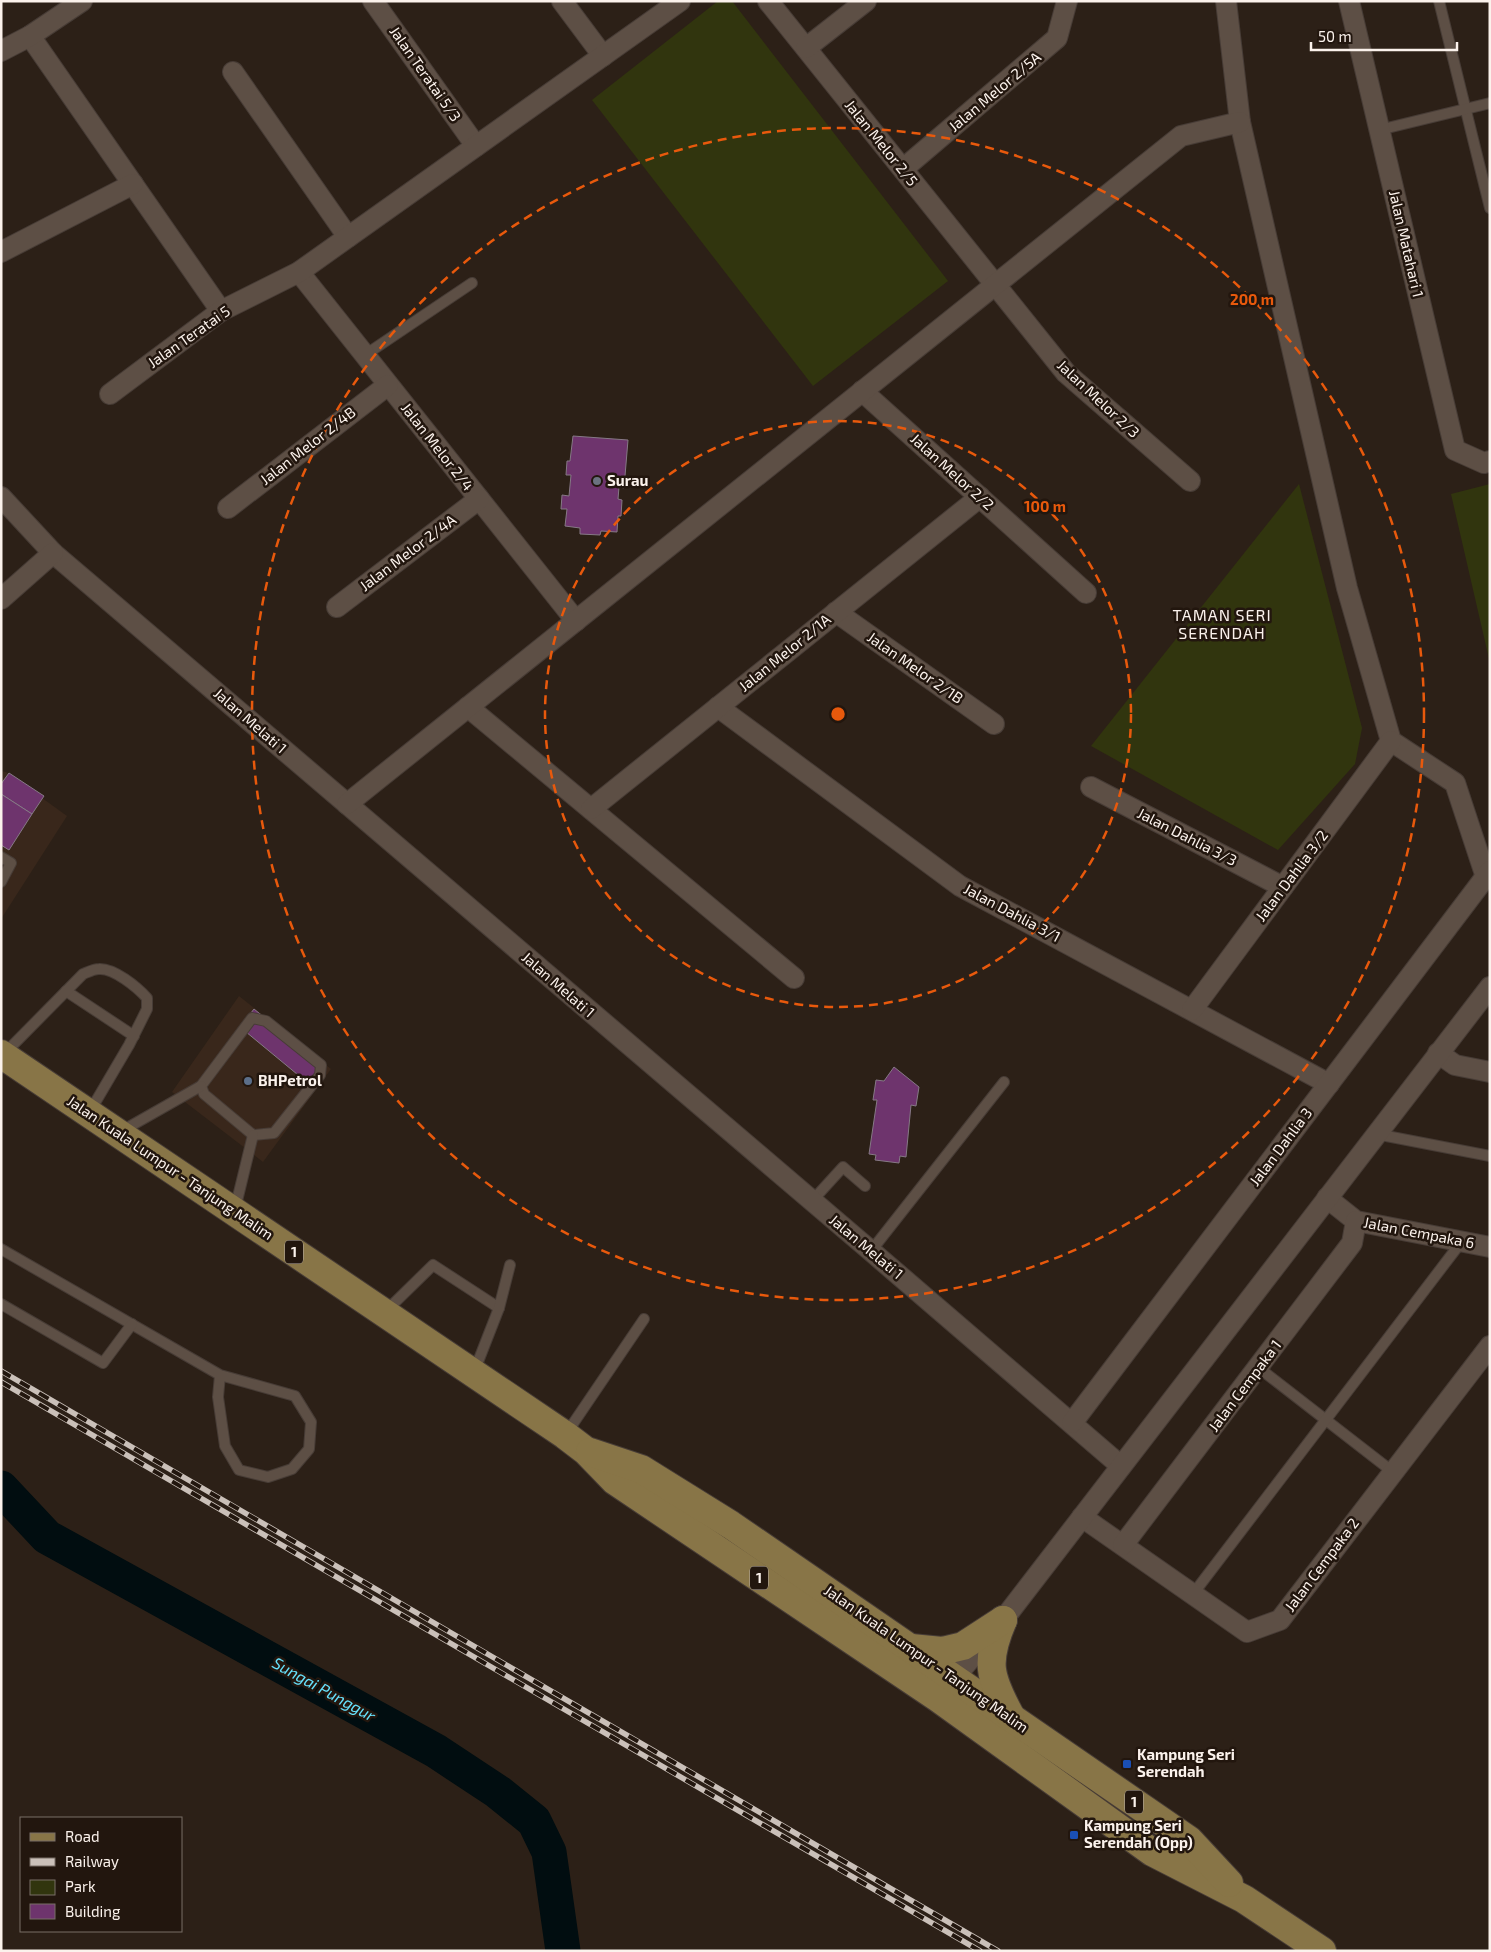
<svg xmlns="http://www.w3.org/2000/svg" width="1491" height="1952" font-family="'Exo 2',sans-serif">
	<rect width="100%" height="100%" fill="#2c2017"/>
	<!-- built -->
	<g fill="#39271b">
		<path d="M 1,771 L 6,772 L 67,816 L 1,919 Z"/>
		<path d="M 239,996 L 331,1069 L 263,1162 L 172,1092 Z"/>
	</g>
	<!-- green -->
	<g fill="#31350e">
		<path d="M 718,1 L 732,1 L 948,281 L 813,386 L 592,100 Z"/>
		<path d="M 1299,484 L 1362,728 L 1355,764 L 1278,850 L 1091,746 Z"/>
		<path d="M 1490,484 L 1490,663 L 1451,494 Z"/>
	</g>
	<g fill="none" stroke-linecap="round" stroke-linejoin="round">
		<!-- river -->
		<path stroke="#010d10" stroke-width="35" d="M 1,1488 L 47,1537 L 436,1751 L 498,1792 L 534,1821 L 549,1852 L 563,1951"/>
	</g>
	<!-- building -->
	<g fill="#6e346d" stroke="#867986">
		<path d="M 573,436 L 628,440 L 624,488 L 619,487 L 618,499 L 622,500 L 621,516 L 618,516 L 617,532 L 601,531 L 600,535 L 580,534 L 580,528 L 565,526 L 567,509 L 561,509 L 562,495 L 569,496 L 571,475 L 566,475 L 567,461 L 570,461 Z"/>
		<path d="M 9,773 L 44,796 L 32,814 L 1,794 L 1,784 Z"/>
		<path d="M 1,794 L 32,814 L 9,850 L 1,845 Z"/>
		<path d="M 254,1009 L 324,1066 L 309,1084 L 240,1027 Z"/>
		<path d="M 894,1067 L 919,1087 L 916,1106 L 911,1105 L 906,1157 L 900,1156 L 899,1163 L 875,1160 L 876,1155 L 869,1154 L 877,1100 L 873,1100 L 876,1080 L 884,1081 Z"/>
	</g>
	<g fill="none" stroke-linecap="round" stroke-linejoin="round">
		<defs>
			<g id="service">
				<path d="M 1439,1 L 1490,208"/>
				<path d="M 1379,130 L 1490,103"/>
				<path d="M 365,355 L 472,283"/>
				<path d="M 1,857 L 11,863 L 1,882"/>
				<path d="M 66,991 L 134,1036"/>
				<path d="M 252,1018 L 266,1021 L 321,1065 L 320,1075 L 274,1133 L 253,1135 L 204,1094 L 201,1086 Z"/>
				<path d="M 3,1055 L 83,974 C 88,972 94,969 99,969 C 114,968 137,987 147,998 L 147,1009 L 129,1045 L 89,1113"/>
				<path d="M 120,1132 L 201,1086"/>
				<path d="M 1376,1134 L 1490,1156"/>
				<path d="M 812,1201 L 843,1167 L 865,1186"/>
				<path d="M 235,1209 L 253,1135"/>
				<path d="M 1,1249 L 220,1375 L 295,1396 L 311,1422 L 309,1449 L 292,1469 L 268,1477 L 239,1470 L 225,1446 L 218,1397 L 220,1375"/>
				<path d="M 871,1251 L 1004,1082"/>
				<path d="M 1,1304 L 103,1363 L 132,1324"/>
				<path d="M 385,1312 L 433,1265 L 499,1308"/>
				<path d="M 1259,1368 L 1393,1472"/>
				<path d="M 474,1372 L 499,1308 L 510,1265"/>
				<path d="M 566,1434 L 644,1319"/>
				<path d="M 1193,1594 L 1462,1241"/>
			</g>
			<g id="minor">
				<path d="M 373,1 L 476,146"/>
				<path d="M 562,1 L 603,56"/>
				<path d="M 768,1 L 1066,373 L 1190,481"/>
				<path d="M 1226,1 L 1240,122 L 1347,588 L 1391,741 L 1455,783 L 1486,877"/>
				<path d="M 1349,1 L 1455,450 L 1484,463 L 1490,461"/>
				<path d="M 30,36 L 221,311"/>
				<path d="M 806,48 L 866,1"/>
				<path d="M 1,51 L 30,36 L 82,1"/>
				<path d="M 233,72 L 348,237"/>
				<path d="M 903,169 L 1057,38 L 1067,1"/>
				<path d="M 1,252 L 133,184"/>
				<path d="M 299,272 L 576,621"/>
				<path d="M 862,391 L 1086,593"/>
				<path d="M 110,394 L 221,311 L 299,272 L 680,1"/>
				<path d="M 1,497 L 53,553 L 871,1251 L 1121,1466"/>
				<path d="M 228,508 L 388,385"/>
				<path d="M 1,599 L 53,553"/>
				<path d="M 337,607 L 479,499"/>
				<path d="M 836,612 L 994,724"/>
				<path d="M 468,707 L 794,978"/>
				<path d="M 718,707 L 960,886 L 1329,1084"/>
				<path d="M 1091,787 L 1283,887"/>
				<path d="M 347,804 L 1181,136 L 1240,122"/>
				<path d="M 591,809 L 980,497"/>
				<path d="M 1192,1010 L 1391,741"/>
				<path d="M 1438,1053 L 1455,1065 L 1490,1072"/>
				<path d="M 1327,1198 L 1356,1221 L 1490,1247"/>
				<path d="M 1072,1423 L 1490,871"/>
				<path d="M 1082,1517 L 1247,1632 L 1280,1620 L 1490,1346"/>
				<path d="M 1123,1545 L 1352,1243 L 1356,1221"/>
				<path d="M 945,1689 L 1003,1620 L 1490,987"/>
			</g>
			<g id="primary">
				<path d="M 1,1054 L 565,1435 L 586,1451 L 615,1481 L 938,1698 L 1152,1852 L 1244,1899 L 1322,1951"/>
				<path d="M 590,1452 L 641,1469 L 731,1525 L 1189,1840 L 1229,1883"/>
				<path d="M 1003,1620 C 985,1662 989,1676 1010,1715"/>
				<path d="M 911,1648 L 942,1651 L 963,1646 L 1003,1620"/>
			</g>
		</defs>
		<!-- service casing -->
		<use href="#service" stroke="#473c36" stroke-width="12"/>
		<!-- minor casing -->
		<use href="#minor" stroke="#473c36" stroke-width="22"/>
		<!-- primary casing -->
		<use href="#primary" stroke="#473c36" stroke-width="30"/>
		<!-- service -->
		<use href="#service" stroke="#5d4f45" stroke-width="10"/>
		<!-- minor -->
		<use href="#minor" stroke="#5d4f45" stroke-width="20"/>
		<!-- primary -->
		<use href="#primary" stroke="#887547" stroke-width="28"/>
		<defs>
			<g id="rail">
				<path d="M 1,1371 L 998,1951"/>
				<path d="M 1,1382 L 980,1951"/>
			</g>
		</defs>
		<!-- rail casing -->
		<use href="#rail" stroke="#cac0b9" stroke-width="5.5"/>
		<!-- rail -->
		<use href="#rail" stroke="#22160e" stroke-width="4" stroke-dasharray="11" stroke-linecap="butt"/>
	</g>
	<!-- distance rings -->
	<g fill="none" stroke="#e8590c" stroke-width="2.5" stroke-dasharray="9 6">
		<circle cx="838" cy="714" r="293"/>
		<circle cx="838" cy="714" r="586"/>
	</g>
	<!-- markers -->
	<circle fill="#6b7280" stroke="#22160e" stroke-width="2" cx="597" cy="481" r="5"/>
	<circle fill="#5c6f8a" stroke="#22160e" stroke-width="2" cx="248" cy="1081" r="5"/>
	<g fill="#1a4fb4" stroke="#22160e" stroke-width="2">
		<rect x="1122" y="1759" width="10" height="10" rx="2.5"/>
		<rect x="1069" y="1830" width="10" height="10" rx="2.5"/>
	</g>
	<g text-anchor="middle" stroke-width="5" stroke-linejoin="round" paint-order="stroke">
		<!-- shield labels -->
		<g fill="#22160e" stroke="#bab0a9" stroke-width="1">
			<rect x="285" y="1240.5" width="18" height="23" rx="4"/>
			<rect x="750" y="1566.5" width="18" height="23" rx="4"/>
			<rect x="1125" y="1790.5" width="18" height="23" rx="4"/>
		</g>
		<g font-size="14" font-weight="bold" fill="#fbf2ec">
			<text x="294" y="1257">1</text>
			<text x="759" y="1583">1</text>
			<text x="1134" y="1807">1</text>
		</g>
		<!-- street labels -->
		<g font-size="15" fill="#fbf2ec" stroke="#22160e">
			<text transform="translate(425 74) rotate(55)" y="5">Jalan Teratai 5/3</text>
			<text transform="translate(995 92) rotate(-40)" y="5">Jalan Melor 2/5A</text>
			<text transform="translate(881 143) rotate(51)" y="5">Jalan Melor 2/5</text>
			<text transform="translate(1406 244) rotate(77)" y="5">Jalan Matahari 1</text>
			<text transform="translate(189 337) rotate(-35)" y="5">Jalan Teratai 5</text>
			<text transform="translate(1098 399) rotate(43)" y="5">Jalan Melor 2/3</text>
			<text transform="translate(308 446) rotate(-38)" y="5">Jalan Melor 2/4B</text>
			<text transform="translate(437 447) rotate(52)" y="5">Jalan Melor 2/4</text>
			<text transform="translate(952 472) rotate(42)" y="5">Jalan Melor 2/2</text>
			<text transform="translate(408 553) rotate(-37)" y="5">Jalan Melor 2/4A</text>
			<text transform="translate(785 653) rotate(-39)" y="5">Jalan Melor 2/1A</text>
			<text transform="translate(915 668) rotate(35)" y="5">Jalan Melor 2/1B</text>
			<text transform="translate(250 721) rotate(41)" y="5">Jalan Melati 1</text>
			<text transform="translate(1187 837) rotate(27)" y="5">Jalan Dahlia 3/3</text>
			<text transform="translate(1292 876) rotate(-53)" y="5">Jalan Dahlia 3/2</text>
			<text transform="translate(1012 913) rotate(28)" y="5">Jalan Dahlia 3/1</text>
			<text transform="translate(558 985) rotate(41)" y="5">Jalan Melati 1</text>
			<text transform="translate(1281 1147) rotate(-53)" y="5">Jalan Dahlia 3</text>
			<text transform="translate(170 1168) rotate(34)" y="5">Jalan Kuala Lumpur - Tanjung Malim</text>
			<text transform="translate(1419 1233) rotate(11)" y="5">Jalan Cempaka 6</text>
			<text transform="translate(866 1247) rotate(40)" y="5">Jalan Melati 1</text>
			<text transform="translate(1245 1386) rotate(-53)" y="5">Jalan Cempaka 1</text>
			<text transform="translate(1322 1565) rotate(-53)" y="5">Jalan Cempaka 2</text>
			<text transform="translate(926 1659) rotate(35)" y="5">Jalan Kuala Lumpur - Tanjung Malim</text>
		</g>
		<!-- poi labels -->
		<g font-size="15" font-weight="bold" fill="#fbf2ec" stroke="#22160e" text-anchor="start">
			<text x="607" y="486">Surau</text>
			<text x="258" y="1086">BHPetrol</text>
			<text x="1137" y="1760">Kampung Seri<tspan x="1137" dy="17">Serendah</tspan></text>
			<text x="1084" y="1831">Kampung Seri<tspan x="1084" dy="17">Serendah (Opp)</tspan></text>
		</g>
		<!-- neighbourhood labels -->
		<g font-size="16" letter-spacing="1" fill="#fbf2ec" stroke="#22160e">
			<text x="1222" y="621">TAMAN SERI<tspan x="1222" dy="18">SERENDAH</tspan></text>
		</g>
		<!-- water labels -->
		<g font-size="16" font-style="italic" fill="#67e3fe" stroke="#22160e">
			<text transform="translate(324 1689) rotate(29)" y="6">Sungai Punggur</text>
		</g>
	</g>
	<circle cx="838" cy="714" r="8" fill="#e8590c" stroke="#22160e" stroke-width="2.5"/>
	<g font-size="15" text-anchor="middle" font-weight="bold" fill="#e8590c" stroke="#22160e" stroke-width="5" stroke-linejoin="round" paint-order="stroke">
		<text x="1252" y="305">200 m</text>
		<text x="1045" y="512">100 m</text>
	</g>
	<!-- border -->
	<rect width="1491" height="1952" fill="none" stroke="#fbf2ec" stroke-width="5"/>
	<!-- legend -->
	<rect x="20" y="1817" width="162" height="115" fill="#22160e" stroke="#796e67"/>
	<rect x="30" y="1833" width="25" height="8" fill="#887547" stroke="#796e67"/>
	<text x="65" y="1842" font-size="15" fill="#fbf2ec">Road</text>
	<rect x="30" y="1858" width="25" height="8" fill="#cac0b9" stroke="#796e67"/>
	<text x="65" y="1867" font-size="15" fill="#fbf2ec">Railway</text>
	<rect x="30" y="1880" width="25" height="15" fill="#31350e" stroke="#796e67"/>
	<text x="65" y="1892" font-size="15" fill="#fbf2ec">Park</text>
	<rect x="30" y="1904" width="25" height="15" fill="#6e346d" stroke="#796e67"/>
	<text x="65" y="1917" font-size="15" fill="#fbf2ec">Building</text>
	<!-- scale -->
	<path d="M1311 42v8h146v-8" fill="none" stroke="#fbf2ec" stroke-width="2.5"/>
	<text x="1318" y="42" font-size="15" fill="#fbf2ec" stroke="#22160e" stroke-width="4" paint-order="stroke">50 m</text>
</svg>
